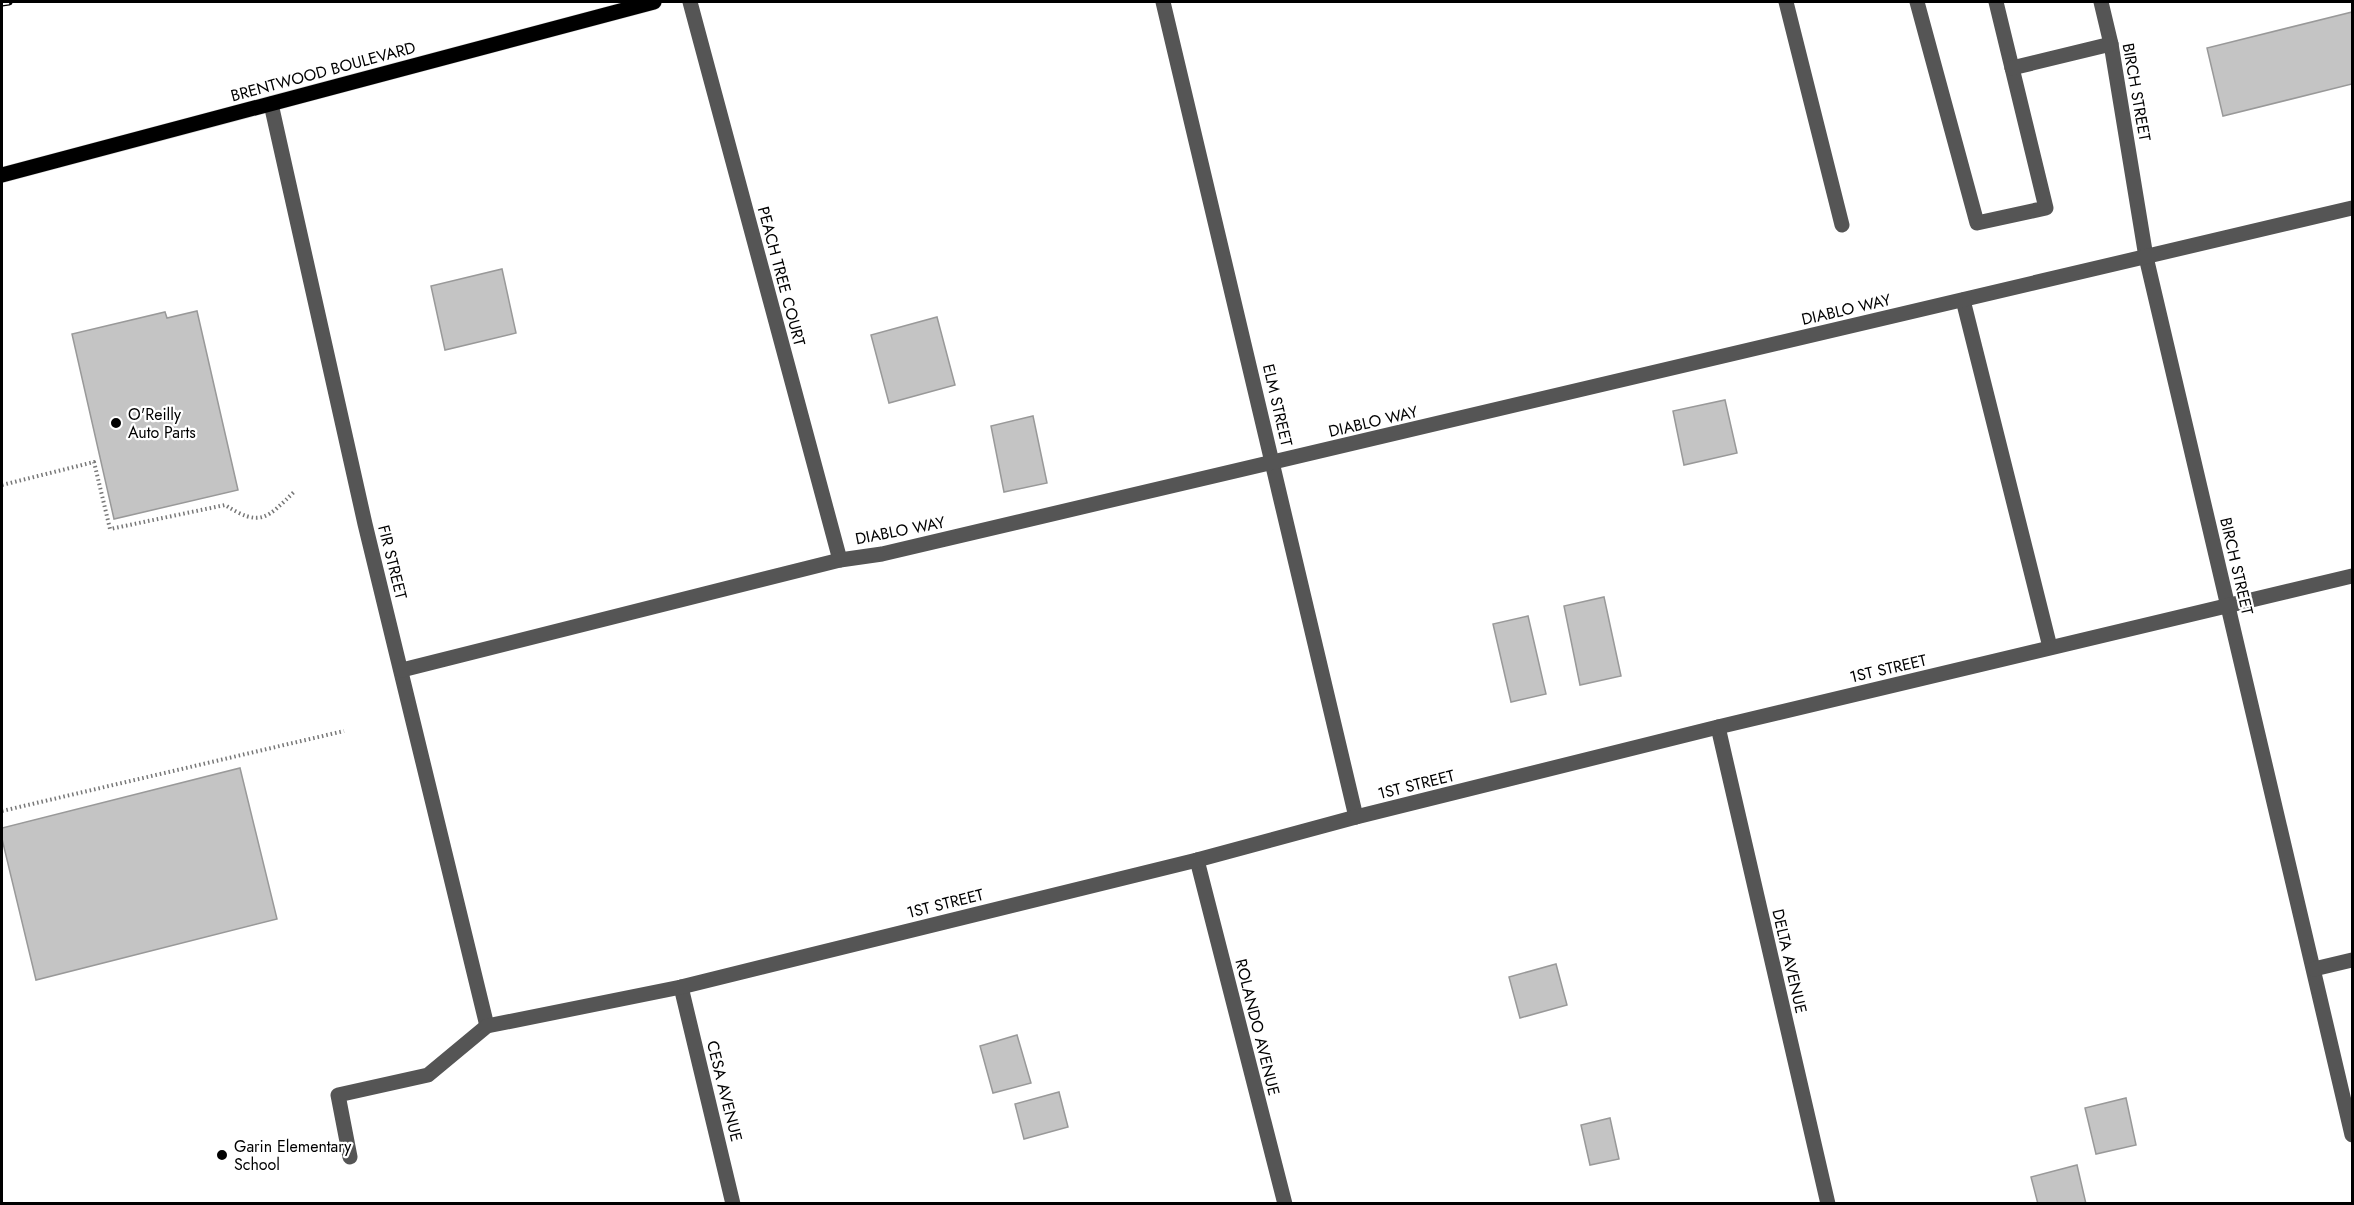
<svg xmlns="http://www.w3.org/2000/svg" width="2354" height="1205" font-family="Jost,sans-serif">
	<rect width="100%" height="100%" fill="#fff"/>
	<!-- building -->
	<g fill="#c4c4c4" stroke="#999" stroke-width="1.5">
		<path d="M 2352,12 L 2352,84 L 2223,116 L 2207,48 Z"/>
		<path d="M 502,269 L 516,333 L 445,350 L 431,286 Z"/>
		<path d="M 197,311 L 238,490 L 114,519 L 72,334 L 165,312 L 167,318 Z"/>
		<path d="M 937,317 L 955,385 L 889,403 L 871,335 Z"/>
		<path d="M 1725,400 L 1737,453 L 1684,465 L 1673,411 Z"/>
		<path d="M 1033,416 L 1047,483 L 1004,492 L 991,426 Z"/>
		<path d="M 1604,597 L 1621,676 L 1580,685 L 1564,606 Z"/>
		<path d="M 1528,616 L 1546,694 L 1511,702 L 1493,624 Z"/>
		<path d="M 240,768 L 277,919 L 36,980 L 2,839 L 2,828 Z"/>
		<path d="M 1556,964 L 1567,1005 L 1520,1018 L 1509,977 Z"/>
		<path d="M 1017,1035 L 1031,1083 L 993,1093 L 980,1046 Z"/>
		<path d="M 1059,1092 L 1068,1127 L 1024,1139 L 1015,1104 Z"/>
		<path d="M 2126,1098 L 2136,1145 L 2096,1154 L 2085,1108 Z"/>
		<path d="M 1610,1118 L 1619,1159 L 1590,1165 L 1581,1125 Z"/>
		<path d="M 2077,1165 L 2086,1204 L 2038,1204 L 2031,1177 Z"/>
	</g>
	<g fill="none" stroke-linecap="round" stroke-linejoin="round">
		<defs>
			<path id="major" d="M 2,175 L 654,2"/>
		</defs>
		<!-- major casing -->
		<use href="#major" stroke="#dbdbdb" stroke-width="16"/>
		<!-- path -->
		<g stroke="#777" stroke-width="4" stroke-dasharray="1.5 3" stroke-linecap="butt">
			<path d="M 2,485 L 94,462 L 110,529 L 225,505 C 261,528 267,518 295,491"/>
			<path d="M 2,811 L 344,731"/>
		</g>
		<!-- minor -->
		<g stroke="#555" stroke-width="15">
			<path d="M 690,2 L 840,560"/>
			<path d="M 1163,2 L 1356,817"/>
			<path d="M 1786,2 L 1842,225"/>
			<path d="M 1917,2 L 1977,223 L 2046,208 L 1996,2"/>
			<path d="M 2101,2 L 2111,44 L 2146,257 L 2352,1135"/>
			<path d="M 2012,68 L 2111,44"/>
			<path d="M 271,104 L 365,524 L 487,1026"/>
			<path d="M 1963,300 L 2050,647"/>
			<path d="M 402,670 L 840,560 L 882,554 L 2352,208"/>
			<path d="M 1718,727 L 1828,1204"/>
			<path d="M 1197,860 L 1285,1204"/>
			<path d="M 2314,969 L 2352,960"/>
			<path d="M 681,987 L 733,1204"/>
			<path d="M 350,1157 L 338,1095 L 428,1075 L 487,1026 L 681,987 L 1197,860 L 1356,817 L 1718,727 L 2352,576"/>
		</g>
		<!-- major -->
		<use href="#major" stroke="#000" stroke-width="15"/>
		<defs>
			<path id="rail" d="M 2,3 L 9,2"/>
		</defs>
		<!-- rail casing -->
		<use href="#rail" stroke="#000" stroke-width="7"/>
		<!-- rail -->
		<use href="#rail" stroke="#fff" stroke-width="4.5" stroke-dasharray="14" stroke-linecap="butt"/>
	</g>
	<!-- markers -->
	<g fill="#000" stroke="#fff" stroke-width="2">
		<circle cx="116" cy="423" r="6"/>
		<circle cx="222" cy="1155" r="6"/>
	</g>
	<g text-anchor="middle" stroke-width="4.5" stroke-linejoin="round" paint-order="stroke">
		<!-- street labels -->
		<g font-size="16" fill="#000" stroke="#fff">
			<text transform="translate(323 71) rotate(-15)" y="6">BRENTWOOD BOULEVARD</text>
			<text transform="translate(2137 92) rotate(80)" y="6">BIRCH STREET</text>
			<text transform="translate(782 276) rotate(75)" y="6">PEACH TREE COURT</text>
			<text transform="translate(1846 309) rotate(-13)" y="6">DIABLO WAY</text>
			<text transform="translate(1278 405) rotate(77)" y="6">ELM STREET</text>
			<text transform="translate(1373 421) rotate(-13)" y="6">DIABLO WAY</text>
			<text transform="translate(900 530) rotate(-11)" y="6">DIABLO WAY</text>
			<text transform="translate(393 562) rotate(76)" y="6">FIR STREET</text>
			<text transform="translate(2237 566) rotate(77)" y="6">BIRCH STREET</text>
			<text transform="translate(1888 668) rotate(-13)" y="6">1ST STREET</text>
			<text transform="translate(1416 784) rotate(-14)" y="6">1ST STREET</text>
			<text transform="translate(945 903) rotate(-14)" y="6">1ST STREET</text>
			<text transform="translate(1790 961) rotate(77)" y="6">DELTA AVENUE</text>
			<text transform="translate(1258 1027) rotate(76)" y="6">ROLANDO AVENUE</text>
			<text transform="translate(725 1091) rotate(76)" y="6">CESA AVENUE</text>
		</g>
		<!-- poi labels -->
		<g font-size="16" fill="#000" stroke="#fff" text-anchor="start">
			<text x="128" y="420">O'Reilly<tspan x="128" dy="18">Auto Parts</tspan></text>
			<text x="234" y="1152">Garin Elementary<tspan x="234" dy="18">School</tspan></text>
		</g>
	</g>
	<!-- border -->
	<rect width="2354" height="1205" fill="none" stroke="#000000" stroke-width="6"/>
</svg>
